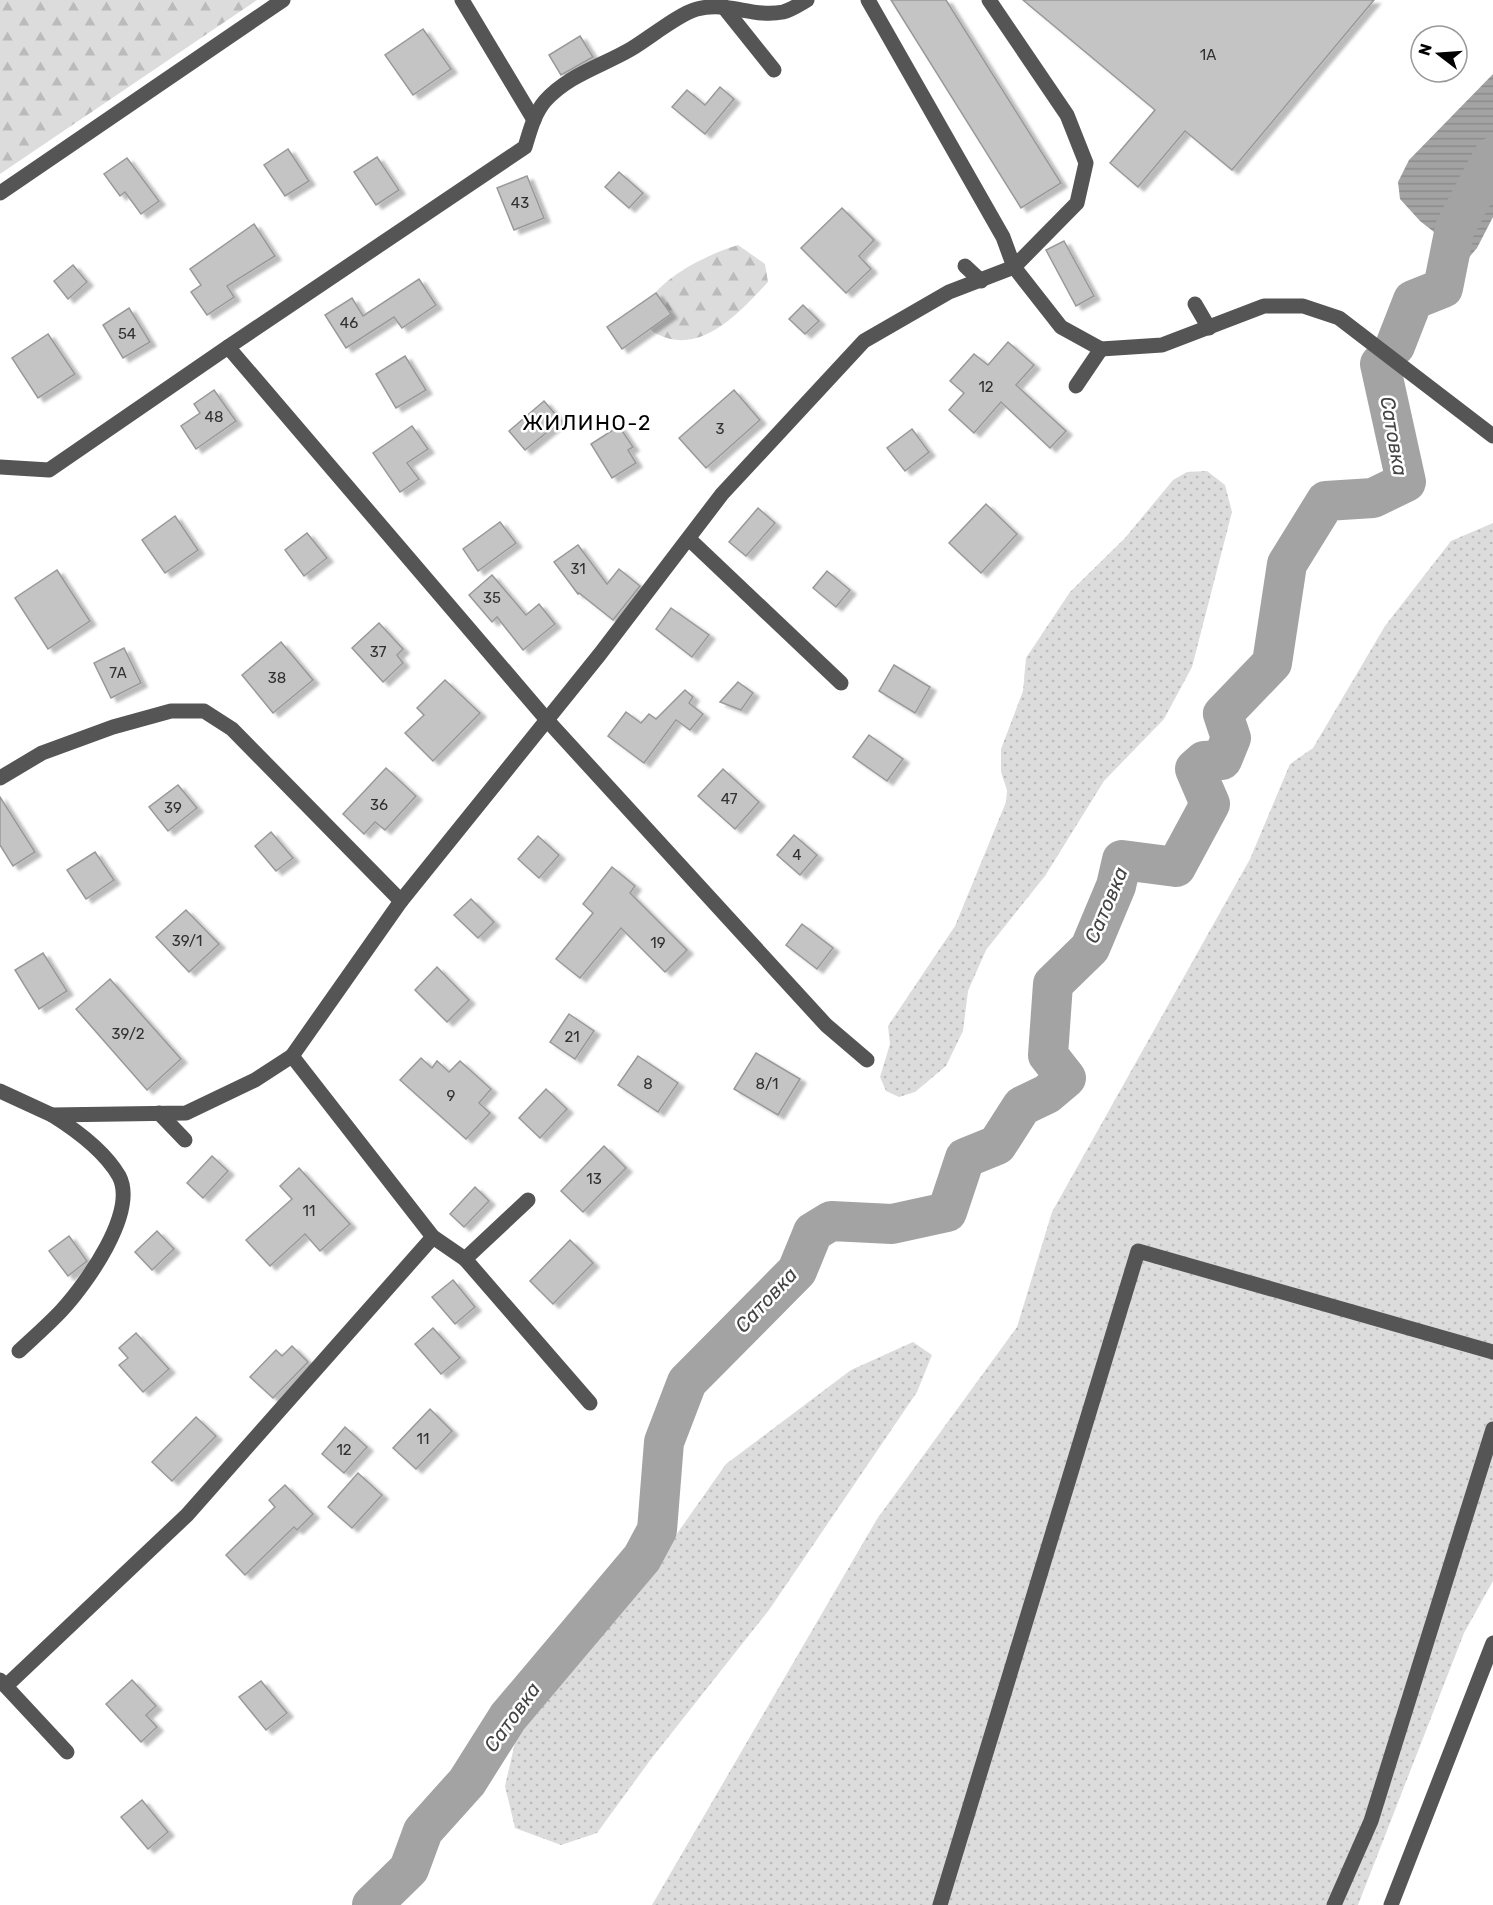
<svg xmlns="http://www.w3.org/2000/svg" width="1493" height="1905" font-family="Rubik,sans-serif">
	<defs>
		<pattern id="grass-dots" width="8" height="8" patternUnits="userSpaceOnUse" patternTransform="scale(1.5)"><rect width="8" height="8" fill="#dcdcdc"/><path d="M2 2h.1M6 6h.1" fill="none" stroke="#bbb" stroke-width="1.8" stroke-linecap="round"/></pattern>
		<pattern id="forest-firs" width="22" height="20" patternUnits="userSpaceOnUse" patternTransform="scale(1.5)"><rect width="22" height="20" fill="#dcdcdc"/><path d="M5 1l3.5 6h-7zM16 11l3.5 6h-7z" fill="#bbb"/></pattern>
		<pattern id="water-rules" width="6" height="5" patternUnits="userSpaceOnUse" patternTransform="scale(1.5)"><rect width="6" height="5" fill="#a3a3a3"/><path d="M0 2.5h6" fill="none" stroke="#8b8b8b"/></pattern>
		<filter id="shadow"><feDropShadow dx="6" dy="4" stdDeviation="1.5" flood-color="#0004"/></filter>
	</defs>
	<rect width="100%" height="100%" fill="#fff"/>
	<!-- grass -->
	<g fill="url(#grass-dots)">
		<path d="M 1207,471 L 1225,485 L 1232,512 L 1192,667 L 1164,719 L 1104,781 L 1045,876 L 986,950 L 968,991 L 963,1031 L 946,1066 L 915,1092 L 899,1097 L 886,1091 L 880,1077 L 890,1044 L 888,1026 L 955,926 L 1006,802 L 1007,790 L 1001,772 L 1001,749 L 1023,691 L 1026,658 L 1070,592 L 1125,538 L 1173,480 L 1187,472 Z"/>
		<path d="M 1493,523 L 1493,1581 L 1464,1633 L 1358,1905 L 652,1905 L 877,1519 L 1017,1327 L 1052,1212 L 1250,859 L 1290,764 L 1313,748 L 1385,626 L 1451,541 Z"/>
		<path d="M 913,1342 L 932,1355 L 917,1392 L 769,1610 L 651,1759 L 597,1833 L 561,1845 L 515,1828 L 505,1786 L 520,1721 L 601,1622 L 669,1545 L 726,1464 L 851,1370 Z"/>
	</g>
	<!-- forest -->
	<g fill="url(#forest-firs)">
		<path d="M 0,0 L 257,0 L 0,174 Z"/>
		<path d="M 738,245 L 765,264 L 768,282 C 741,311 701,357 657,334 C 648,329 643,321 645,312 C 651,281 710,253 738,245 Z"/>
	</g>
	<!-- water -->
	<path fill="url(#water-rules)" d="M 1493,74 L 1493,217 L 1477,248 L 1466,261 L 1457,261 L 1439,236 L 1420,221 L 1400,199 L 1398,182 L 1409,160 Z"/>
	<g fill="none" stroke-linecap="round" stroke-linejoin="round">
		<!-- river -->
		<g stroke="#a3a3a3" stroke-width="40">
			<path d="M 1395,346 L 1413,300 L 1443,288 L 1455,228 L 1493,157"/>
			<path d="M 372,1905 L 409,1869 L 423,1831 L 467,1782 L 508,1717 L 642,1558 L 657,1530 L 664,1442 L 687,1382 L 797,1271 L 813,1232 L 831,1221 L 892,1224 L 947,1212 L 965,1158 L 997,1145 L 1022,1106 L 1047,1094 L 1066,1078 L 1048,1055 L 1053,984 L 1090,948 L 1116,886 L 1122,860 L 1176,867 L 1210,804 L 1195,769 L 1204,761 L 1222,760 L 1231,738 L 1223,714 L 1272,663 L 1287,564 L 1326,501 L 1373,498 L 1406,482 L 1380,364"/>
		</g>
	</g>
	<!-- building -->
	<g fill="#c4c4c4" stroke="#999" stroke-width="1.5" filter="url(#shadow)">
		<path d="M 891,0 L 946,0 L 1061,183 L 1021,208 Z"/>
		<path d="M 1023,0 L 1374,0 L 1232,170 L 1185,131 L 1138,187 L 1110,163 L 1155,110 Z"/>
		<path d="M 423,29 L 451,69 L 413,95 L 385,55 Z"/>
		<path d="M 580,36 L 593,57 L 561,75 L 549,55 Z"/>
		<path d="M 720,87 L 734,99 L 705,134 L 672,107 L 687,90 L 705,105 Z"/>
		<path d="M 288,149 L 309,181 L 285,196 L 264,165 Z"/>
		<path d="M 377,157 L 399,190 L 376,205 L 354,172 Z"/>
		<path d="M 127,158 L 159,201 L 141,214 L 125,192 L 120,196 L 104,174 Z"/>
		<path d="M 619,172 L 643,193 L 629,208 L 605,187 Z"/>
		<path d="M 527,176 L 544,218 L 514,230 L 497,188 Z"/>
		<path d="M 842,208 L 874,240 L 859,256 L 871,269 L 846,293 L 801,248 Z"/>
		<path d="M 254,224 L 275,256 L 227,286 L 234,297 L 207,315 L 191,292 L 201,285 L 190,269 Z"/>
		<path d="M 1064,241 L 1094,296 L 1076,306 L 1046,250 Z"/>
		<path d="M 73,265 L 87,282 L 68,299 L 54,281 Z"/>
		<path d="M 419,279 L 436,305 L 402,328 L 394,317 L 346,348 L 325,315 L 352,298 L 363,316 Z"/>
		<path d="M 656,293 L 671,314 L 622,349 L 607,327 Z"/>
		<path d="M 803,305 L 819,321 L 805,334 L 789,319 Z"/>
		<path d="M 129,308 L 150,342 L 123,358 L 103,325 Z"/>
		<path d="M 48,334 L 75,374 L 38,398 L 12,358 Z"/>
		<path d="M 1008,342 L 1034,365 L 1016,385 L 1066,431 L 1050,448 L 1001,402 L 974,433 L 949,410 L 964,393 L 950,381 L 974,354 L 988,365 Z"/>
		<path d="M 405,356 L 426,390 L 396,408 L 376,374 Z"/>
		<path d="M 214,390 L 236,421 L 196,449 L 181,426 L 200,413 L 194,404 Z"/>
		<path d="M 734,390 L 760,420 L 706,468 L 679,438 Z"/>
		<path d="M 544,401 L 561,421 L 525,450 L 509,431 Z"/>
		<path d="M 412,426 L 428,449 L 407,463 L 419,479 L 400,492 L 373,453 Z"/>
		<path d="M 619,426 L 633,447 L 628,450 L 636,463 L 612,478 L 591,444 Z"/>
		<path d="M 912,429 L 929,452 L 905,471 L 887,448 Z"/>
		<path d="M 986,504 L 1017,534 L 981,573 L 949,543 Z"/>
		<path d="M 758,508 L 775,523 L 746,556 L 729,542 Z"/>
		<path d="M 175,516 L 198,550 L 165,573 L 142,540 Z"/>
		<path d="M 500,522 L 516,543 L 478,571 L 463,549 Z"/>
		<path d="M 307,533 L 327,558 L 304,576 L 285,550 Z"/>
		<path d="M 578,545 L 607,584 L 619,569 L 640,586 L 613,620 L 579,593 L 578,594 L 554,562 Z"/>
		<path d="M 57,570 L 90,621 L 48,649 L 15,598 Z"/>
		<path d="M 827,571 L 850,590 L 836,607 L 813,588 Z"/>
		<path d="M 492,575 L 526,615 L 539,604 L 555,624 L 523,650 L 497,617 L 492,622 L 469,595 Z"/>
		<path d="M 671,608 L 709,635 L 692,657 L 656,629 Z"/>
		<path d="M 379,623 L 403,649 L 397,655 L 403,663 L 383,682 L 352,648 Z"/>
		<path d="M 281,642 L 313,680 L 273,713 L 242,675 Z"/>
		<path d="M 124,648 L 141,683 L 111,698 L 94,663 Z"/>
		<path d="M 894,665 L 930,687 L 915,713 L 879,691 Z"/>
		<path d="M 445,680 L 480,713 L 433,761 L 405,733 L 424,715 L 417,708 Z"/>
		<path d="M 738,682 L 753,693 L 741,710 L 720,702 Z"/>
		<path d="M 685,690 L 693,697 L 689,703 L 703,714 L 690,730 L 676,720 L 644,763 L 608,736 L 626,712 L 641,723 L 649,714 L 656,719 Z"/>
		<path d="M 869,735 L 903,759 L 887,781 L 853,757 Z"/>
		<path d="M 386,768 L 416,796 L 385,830 L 375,822 L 364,834 L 343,814 Z"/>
		<path d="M 723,769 L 759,802 L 735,829 L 698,796 Z"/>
		<path d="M 178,785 L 197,808 L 168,831 L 149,807 Z"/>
		<path d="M 0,797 L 35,852 L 13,866 L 0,845 Z"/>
		<path d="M 271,832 L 293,858 L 276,871 L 255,846 Z"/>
		<path d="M 794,835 L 817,855 L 800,875 L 777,855 Z"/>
		<path d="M 538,836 L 559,855 L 539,878 L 518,859 Z"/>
		<path d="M 95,852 L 114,880 L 86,899 L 67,870 Z"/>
		<path d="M 612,867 L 635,886 L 630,893 L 687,950 L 665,972 L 621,928 L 580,978 L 556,959 L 593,913 L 583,904 Z"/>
		<path d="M 471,899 L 494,922 L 478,938 L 454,915 Z"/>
		<path d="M 186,910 L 219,944 L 189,972 L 156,937 Z"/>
		<path d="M 802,924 L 833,948 L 817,969 L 786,945 Z"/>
		<path d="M 43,953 L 67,991 L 39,1009 L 15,970 Z"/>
		<path d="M 437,967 L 469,1000 L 447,1022 L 415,990 Z"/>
		<path d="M 110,979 L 181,1059 L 147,1090 L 76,1009 Z"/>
		<path d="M 569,1014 L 594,1031 L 575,1059 L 550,1042 Z"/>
		<path d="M 756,1053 L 800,1079 L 778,1115 L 734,1089 Z"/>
		<path d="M 638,1056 L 678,1083 L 658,1112 L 618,1085 Z"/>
		<path d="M 421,1058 L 432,1068 L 437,1061 L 449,1072 L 460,1061 L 491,1089 L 479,1103 L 490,1113 L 466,1139 L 400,1080 Z"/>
		<path d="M 546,1089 L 567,1109 L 540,1138 L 519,1118 Z"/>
		<path d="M 604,1146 L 626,1168 L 583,1212 L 561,1191 Z"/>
		<path d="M 212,1156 L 228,1171 L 203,1198 L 187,1183 Z"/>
		<path d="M 299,1168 L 350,1224 L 320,1251 L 305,1234 L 270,1266 L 246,1240 L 292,1199 L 280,1186 Z"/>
		<path d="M 475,1187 L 489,1201 L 464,1227 L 450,1214 Z"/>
		<path d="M 157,1231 L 174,1249 L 152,1270 L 135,1252 Z"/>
		<path d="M 69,1236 L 87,1261 L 68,1276 L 49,1251 Z"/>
		<path d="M 570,1240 L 593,1263 L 553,1304 L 530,1281 Z"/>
		<path d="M 453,1280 L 475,1307 L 455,1324 L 432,1297 Z"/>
		<path d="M 433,1328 L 460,1358 L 441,1374 L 415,1344 Z"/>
		<path d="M 136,1333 L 169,1369 L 143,1392 L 119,1365 L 128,1358 L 119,1348 Z"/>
		<path d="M 292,1346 L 308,1362 L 273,1398 L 250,1377 L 276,1350 L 282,1356 Z"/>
		<path d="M 430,1409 L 452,1431 L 416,1469 L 393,1448 Z"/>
		<path d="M 196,1417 L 216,1436 L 172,1481 L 152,1462 Z"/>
		<path d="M 345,1427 L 367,1447 L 344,1473 L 322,1454 Z"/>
		<path d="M 358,1473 L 382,1495 L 352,1528 L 328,1507 Z"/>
		<path d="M 285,1485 L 313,1514 L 297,1530 L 294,1527 L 245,1575 L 226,1555 L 275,1507 L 269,1500 Z"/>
		<path d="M 132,1680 L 156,1706 L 146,1715 L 157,1727 L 141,1742 L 106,1704 Z"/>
		<path d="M 261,1681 L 287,1713 L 266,1730 L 239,1697 Z"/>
		<path d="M 142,1800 L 168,1832 L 148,1849 L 121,1817 Z"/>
	</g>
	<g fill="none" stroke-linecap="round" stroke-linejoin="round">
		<!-- minor -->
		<g stroke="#555" stroke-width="15">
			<path d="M 462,0 L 534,120"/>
			<path d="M 868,0 L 1003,237 L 1014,267 L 1077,203 L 1086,163 L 1067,115 L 989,0"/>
			<path d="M 722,5 L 774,70"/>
			<path d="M 0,193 L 283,0"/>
			<path d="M 965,266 L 981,281"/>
			<path d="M 1195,304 L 1209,328"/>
			<path d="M 228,347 L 525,147 C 530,131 534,114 545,101 C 568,75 602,66 631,49 C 648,39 680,13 697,9 C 728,1 753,18 783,12 C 791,10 800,4 807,0"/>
			<path d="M 1076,386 L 1101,349"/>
			<path d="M 0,467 L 49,470 L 228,347 L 547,720 L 826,1025 L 867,1060"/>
			<path d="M 689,539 L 841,683"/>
			<path d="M 0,778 L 42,753 L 113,727 L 171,711 L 204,711 L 232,729 L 401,901"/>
			<path d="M 292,1056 L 401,901 L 600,654 L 722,494 L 864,341 L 949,292 L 1014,267 L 1061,327 L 1101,349 L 1162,345 L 1264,306 L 1303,306 L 1339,318 L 1493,436"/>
			<path d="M 0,1091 L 52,1115 L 186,1113 L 255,1080 L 292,1056 L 433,1237 L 465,1259 L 590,1403"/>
			<path d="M 159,1113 L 185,1140"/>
			<path d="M 465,1259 L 528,1200"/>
			<path d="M 19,1351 C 34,1337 49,1324 62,1310 C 86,1284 138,1212 119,1176 C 104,1150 76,1130 52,1115"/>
			<path d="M 0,1680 L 67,1752"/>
			<path d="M 6,1686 L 187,1515 L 433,1237"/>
			<path d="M 940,1905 L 1138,1251 L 1493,1352"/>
			<path d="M 1334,1905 L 1371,1821 L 1493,1429"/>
			<path d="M 1391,1905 L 1493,1643"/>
		</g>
	</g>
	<g text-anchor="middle" stroke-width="5" stroke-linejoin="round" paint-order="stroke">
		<!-- number labels -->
		<g font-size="15" fill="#313131">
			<text x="1208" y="60">1А</text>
			<text x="520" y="208">43</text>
			<text x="349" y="328">46</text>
			<text x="127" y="339">54</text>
			<text x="986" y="392">12</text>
			<text x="214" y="422">48</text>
			<text x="720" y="434">3</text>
			<text x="578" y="574">31</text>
			<text x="492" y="603">35</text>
			<text x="378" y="657">37</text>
			<text x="118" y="678">7А</text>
			<text x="277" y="683">38</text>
			<text x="729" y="804">47</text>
			<text x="379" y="810">36</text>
			<text x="173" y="813">39</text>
			<text x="797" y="860">4</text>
			<text x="187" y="946">39/1</text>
			<text x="658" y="948">19</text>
			<text x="128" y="1039">39/2</text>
			<text x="572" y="1042">21</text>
			<text x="648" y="1089">8</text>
			<text x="767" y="1089">8/1</text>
			<text x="451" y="1101">9</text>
			<text x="594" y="1184">13</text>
			<text x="309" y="1216">11</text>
			<text x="423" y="1444">11</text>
			<text x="344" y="1455">12</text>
		</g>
		<!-- water labels -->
		<g font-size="20" font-style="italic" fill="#444" stroke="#fff">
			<text transform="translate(1394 436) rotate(80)" y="7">Сатовка</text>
			<text transform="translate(1106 905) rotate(-67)" y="7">Сатовка</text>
			<text transform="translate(766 1300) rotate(-47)" y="7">Сатовка</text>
			<text transform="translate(512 1717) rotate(-54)" y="7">Сатовка</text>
		</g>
		<!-- quarter labels -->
		<g font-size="21" letter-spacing="1.5" fill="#000" stroke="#fff">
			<text x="587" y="430">ЖИЛИНО-2</text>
		</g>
	</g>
	<!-- north arrow -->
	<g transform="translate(1439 54) rotate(287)"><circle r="28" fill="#ffffff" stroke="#999999" stroke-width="1.5"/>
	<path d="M0-4.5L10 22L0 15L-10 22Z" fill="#000000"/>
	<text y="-9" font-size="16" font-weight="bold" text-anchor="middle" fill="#000000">N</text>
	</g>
</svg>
